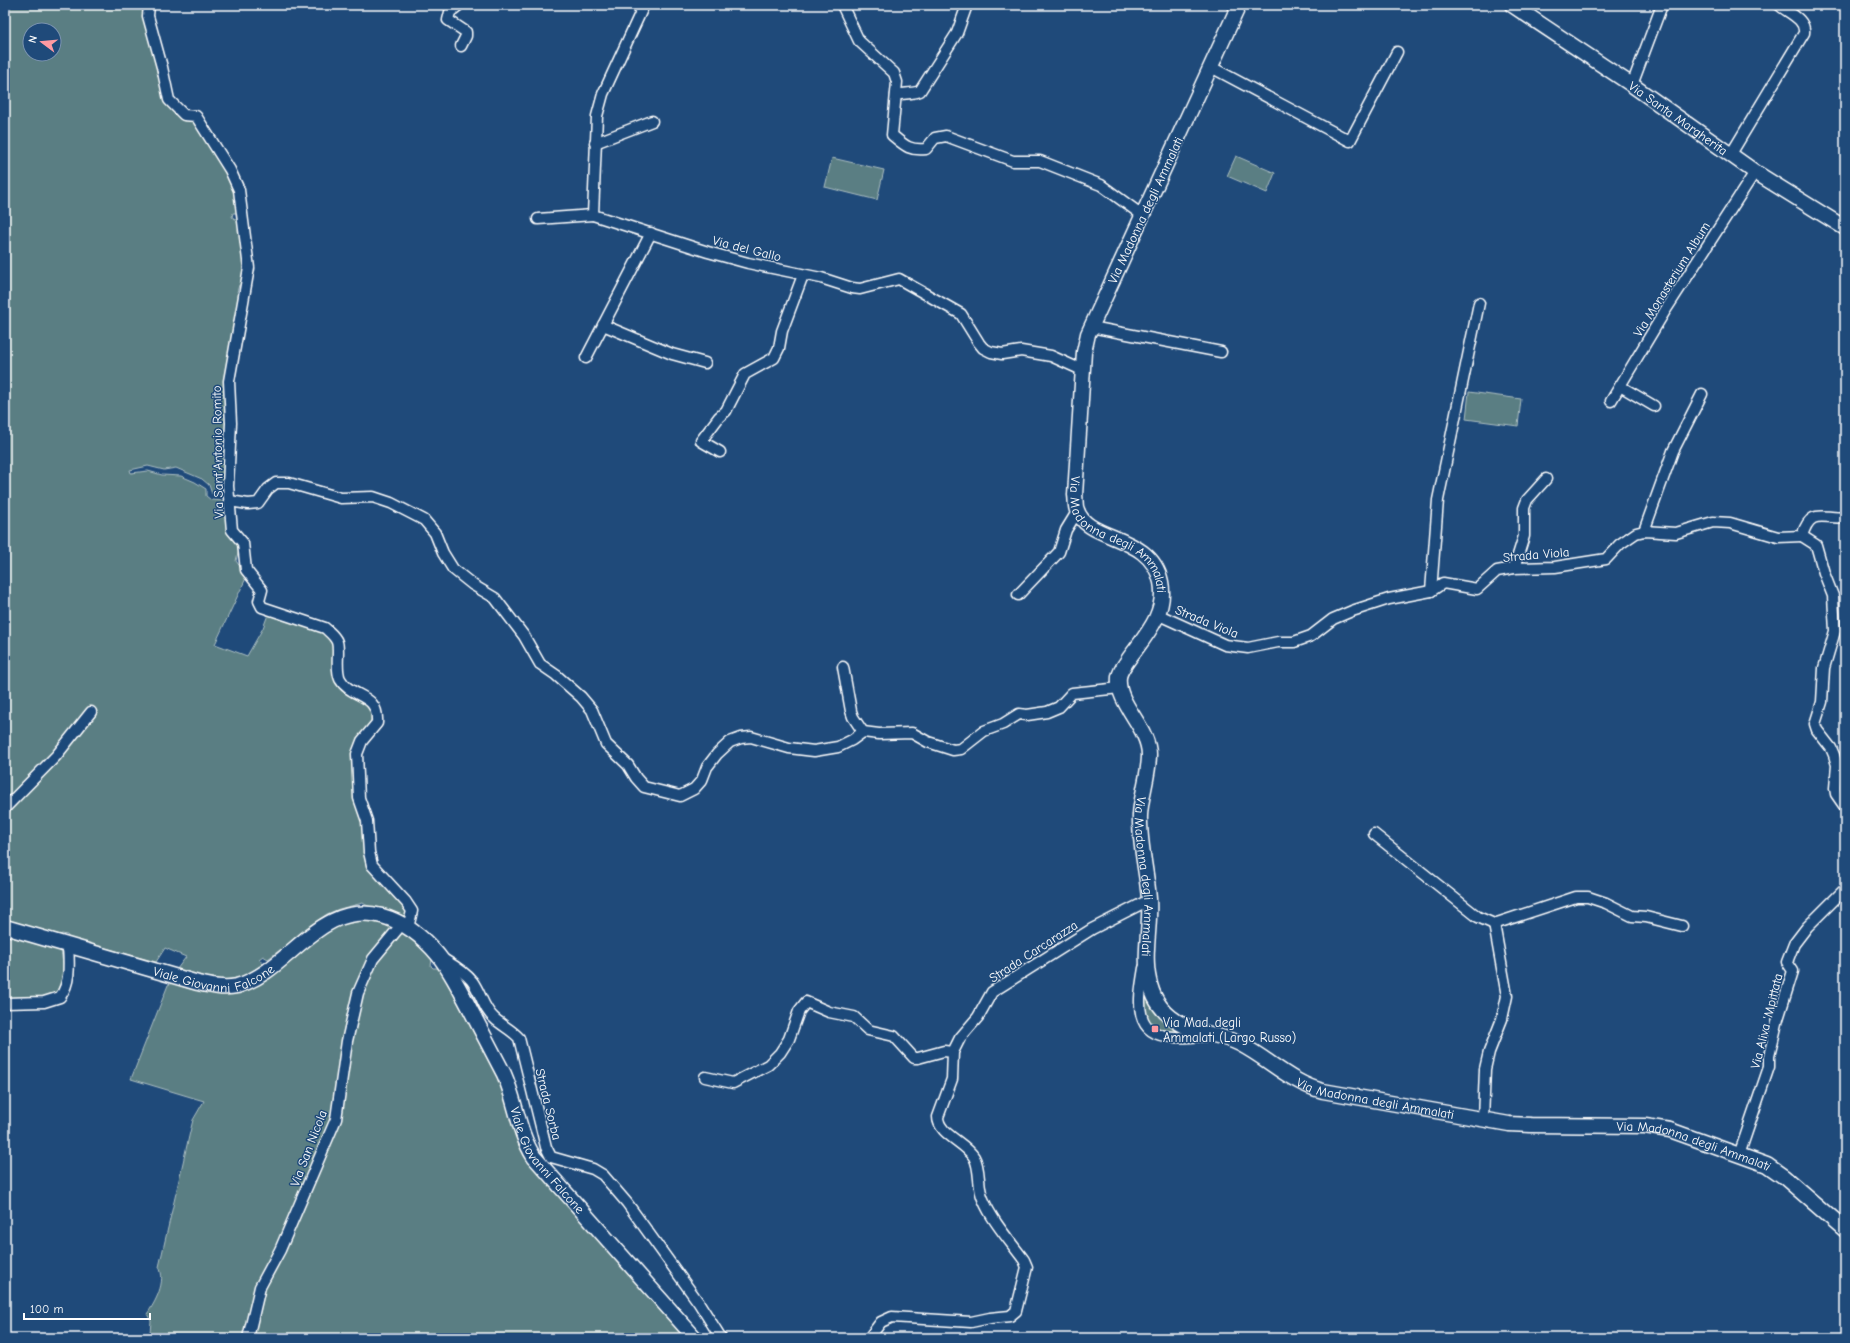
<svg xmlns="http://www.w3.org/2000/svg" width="1850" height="1343" font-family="'Comic Neue',sans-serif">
	<rect width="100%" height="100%" fill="#1f4a7a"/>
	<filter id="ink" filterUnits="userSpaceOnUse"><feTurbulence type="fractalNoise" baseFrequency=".025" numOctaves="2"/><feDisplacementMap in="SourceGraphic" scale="8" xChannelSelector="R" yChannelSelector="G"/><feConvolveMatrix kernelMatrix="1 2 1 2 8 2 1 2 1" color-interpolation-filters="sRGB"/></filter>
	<g filter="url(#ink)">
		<!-- green -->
		<g fill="#5a7e83" stroke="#acbec1" fill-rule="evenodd">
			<path d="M 5,5 L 146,5 L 161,74 L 164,101 L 192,119 L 230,176 L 239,213 L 233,213 L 232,217 L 239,221 L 247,267 L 243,286 L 239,285 L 237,292 L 241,295 L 229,424 L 224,496 L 212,494 L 209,485 L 202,479 L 176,468 L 164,470 L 148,466 L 130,470 L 131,473 L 148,471 L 162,475 L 181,476 L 195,482 L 206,489 L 206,496 L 211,500 L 225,501 L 240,544 L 236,561 L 247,576 L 215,644 L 247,656 L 263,628 L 269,612 L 323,631 L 335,644 L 335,679 L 372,710 C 372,726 366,731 356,744 L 364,850 L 407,909 L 407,915 C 400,917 397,913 391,911 C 383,907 370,909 363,903 L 339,909 L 327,914 L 268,959 L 263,956 L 259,959 L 263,964 C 230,988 214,980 177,969 L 186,957 L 165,948 L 156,962 L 69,938 L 67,935 L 62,934 L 58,936 L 5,920 ZM 30,30 L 54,30 L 54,54 L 30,54 Z"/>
			<path d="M 1236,156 L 1275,173 L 1267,193 L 1227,176 Z"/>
			<path d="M 832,158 L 884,170 L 877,200 L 825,187 Z"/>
			<path d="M 1469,392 L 1521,399 L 1518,426 L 1466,419 Z"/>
			<path d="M 372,920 L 395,927 L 370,959 L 345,1040 L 329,1131 L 281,1241 L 246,1338 L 145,1338 L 150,1333 L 151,1321 L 147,1314 C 155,1303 167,1281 159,1267 L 190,1132 L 193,1120 L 204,1101 L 131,1079 L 168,985 L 172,983 C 242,1008 259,985 312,943 C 321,936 333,924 345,921 C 353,919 364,920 372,920 Z"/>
			<path d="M 400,931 L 411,938 L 432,959 L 431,966 L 433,968 L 439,968 L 447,982 L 499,1081 L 517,1137 L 526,1156 L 688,1338 L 251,1338 L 262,1289 L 338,1119 L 360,994 L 374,962 Z"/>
			<path d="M 5,935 L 61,951 C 71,1005 46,997 5,999 Z"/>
			<path d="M 1145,990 L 1179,1028 L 1177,1032 C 1144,1028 1145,1021 1145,990 Z"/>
		</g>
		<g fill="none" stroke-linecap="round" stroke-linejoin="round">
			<defs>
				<g id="street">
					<path d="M 149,5 L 148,16 L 162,67 L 169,100 L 184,115 L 196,116 L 230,170 L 239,190 L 249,268 L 229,381 L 231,423 L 228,486 L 232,530 L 243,543 L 246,570 L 262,590 L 259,601 L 262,607 L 325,628 C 329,632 335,636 337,642 C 340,651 335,668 340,679 C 351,699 379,692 377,723 L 362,741 L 357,754 L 359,798 L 367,821 L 369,852 L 372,865 L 406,902 L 412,911 L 408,928"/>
					<path d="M 459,5 L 450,12 L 448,20 L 466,32 L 466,36 L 461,46"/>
					<path d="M 644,5 L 603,94 L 597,116 L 593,215 L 708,252 L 748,263 L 821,278 L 852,288 L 860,289 L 899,279 L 961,314 L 979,343 L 983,348 L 991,352 L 1002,354 L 1021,351 L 1051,356 L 1082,370"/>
					<path d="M 842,5 L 859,41 L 894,73 L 897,82 L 892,135 C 904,145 909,151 926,149 L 935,138 L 946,136 L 1013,161 L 1040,161 L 1101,185 L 1142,215"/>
					<path d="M 1211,67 L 1350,141 L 1397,52"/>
					<path d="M 1632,85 L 1662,5"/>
					<path d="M 896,95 C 904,93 912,94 920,91 L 957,33 L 967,5"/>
					<path d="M 595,143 L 652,121"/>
					<path d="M 1731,154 L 1804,33 C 1806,19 1788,13 1779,5"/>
					<path d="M 538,219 L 593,215"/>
					<path d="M 603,325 L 672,354 L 705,363"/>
					<path d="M 1091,327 L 1221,352"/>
					<path d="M 586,358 L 651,233"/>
					<path d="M 1620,386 L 1654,406"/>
					<path d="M 1611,401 L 1665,311 L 1755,172"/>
					<path d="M 720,452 L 701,441 L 719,417 L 726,411 L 745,374 L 774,358 L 779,348 L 782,331 L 803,275"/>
					<path d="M 230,501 L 248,504 L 258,503 L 268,489 L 276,483 L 289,483 L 341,498 L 373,497 L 391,503 L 424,520 L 435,533 L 443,553 L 453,569 L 473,585 L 495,598 L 524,636 L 540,664 L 556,675 L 581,697 L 592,710 L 606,744 L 628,765 L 636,778 L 644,787 L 680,796 L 694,789 L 702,780 L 707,767 L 717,754 L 730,742 L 741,738 L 751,737 L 789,748 L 814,751 L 838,747 L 852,740 L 863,732 L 879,734 L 912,733 L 928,742 L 953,750 L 961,749 L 984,731 L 1003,724 L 1019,714 L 1027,715 L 1047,712 L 1059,707 L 1072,693 L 1120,688"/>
					<path d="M 1644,531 L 1673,451 L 1702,394"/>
					<path d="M 1802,536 L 1816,545 L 1824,573 L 1833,596 L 1835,631 L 1824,668 L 1822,702 L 1815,724 L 1817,730 L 1831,748 L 1834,755 L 1837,765 L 1835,788 L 1836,794 L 1845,807"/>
					<path d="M 1514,568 L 1524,536 L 1524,508 L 1527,500 L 1546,479"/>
					<path d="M 1431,591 L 1438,500 L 1479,303"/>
					<path d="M 1018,595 L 1059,552 L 1066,530 L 1077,512"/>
					<path d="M 1159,615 L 1225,645 L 1248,648 L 1278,642 L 1294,642 L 1311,636 L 1333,619 L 1352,611 L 1389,599 L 1431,591 L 1443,583 L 1477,589 L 1497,571 L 1514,568 L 1555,567 L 1606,559 L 1620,544 L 1636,533 L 1644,531 L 1676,533 L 1713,522 L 1730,523 L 1778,537 L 1802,536 C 1811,506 1824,520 1845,517"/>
					<path d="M 843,667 L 851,711 L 853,717 L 863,732"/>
					<path d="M 5,808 L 56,756 L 91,712"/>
					<path d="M 1374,834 L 1478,917 L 1494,924 L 1576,897 L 1588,897 L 1606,903 L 1632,916 L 1646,917 L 1682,926"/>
					<path d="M 443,959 C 453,965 464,971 472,981 C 481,993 483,1009 495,1019 C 503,1026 512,1030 519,1038 L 546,1147 L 551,1157 L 593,1169 L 603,1175 L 627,1203 L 699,1303 L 721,1338"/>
					<path d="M 1144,968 C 1139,998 1131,1036 1174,1037 C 1185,1038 1195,1036 1206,1036"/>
					<path d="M 5,1003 L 44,1002 L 60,997 C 71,982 69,963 68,945"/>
					<path d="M 705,1077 L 733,1083 L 768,1065 L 780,1053 L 789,1039 L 799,1011 L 806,1002 L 829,1012 L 854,1017 L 868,1030 L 894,1036 L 914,1058 L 918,1058 L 944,1051 L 953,1052"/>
					<path d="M 1483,1120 L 1485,1069 L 1489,1052 L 1502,1019 L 1507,996 L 1494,924"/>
					<path d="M 1739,1155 L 1769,1067 L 1769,1056 L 1778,1019 L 1793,971 L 1787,962 L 1794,944 L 1807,927 L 1845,889"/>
					<path d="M 248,1338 L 260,1287 L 280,1250 L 336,1119 L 347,1041 L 358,993 L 373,959 L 402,924"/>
					<path d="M 869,1338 L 881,1322 L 892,1317 L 971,1322 L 990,1318 L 1010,1316 L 1016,1311 L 1027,1267 L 1024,1260 C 1010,1241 992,1221 983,1199 C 977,1186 981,1169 974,1157 C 965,1142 938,1134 938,1117 L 952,1079 L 953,1052 L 960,1038 L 978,1017 L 992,992 L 1092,929 L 1149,900"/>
				</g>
				<g id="secondary">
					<path id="s1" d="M 1239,5 L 1088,334 L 1084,352 L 1075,495 C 1076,500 1075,506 1077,510 C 1087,542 1151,533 1161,582 C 1167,612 1147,634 1130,657 C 1126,663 1120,670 1119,677 C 1116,704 1149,727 1149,755 C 1149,775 1141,795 1140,815 C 1139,843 1147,872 1149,899 C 1151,926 1143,954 1149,980 C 1152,995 1160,1009 1172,1018 C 1192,1034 1219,1033 1240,1044 C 1269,1059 1291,1083 1323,1091 L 1509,1124 L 1531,1125 L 1645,1126 L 1670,1130 L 1767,1165 L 1784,1177 L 1845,1230"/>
					<path id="s2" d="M 1512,5 L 1632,85 L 1755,172 L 1845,228"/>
					<path id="s3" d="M 5,927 L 198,983 C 211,986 224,989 237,986 C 290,971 319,899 382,916 C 404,922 423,937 438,955 C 450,970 459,988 468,1005 C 480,1028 492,1051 504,1074 C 516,1101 518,1132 534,1157 L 695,1338"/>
				</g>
			</defs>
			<!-- street casing -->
			<use href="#street" stroke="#fff" stroke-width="13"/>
			<!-- secondary casing -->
			<use href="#secondary" stroke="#fff" stroke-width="17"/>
			<!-- street -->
			<use href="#street" stroke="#1f4a7a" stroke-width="10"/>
			<!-- secondary -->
			<use href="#secondary" stroke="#1f4a7a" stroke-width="14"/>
		</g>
	</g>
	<!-- markers -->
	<rect fill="#ff9aa2" stroke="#1f4a7a" stroke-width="1.5" x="1151" y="1025" width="8" height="8" rx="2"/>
	<g text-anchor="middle" stroke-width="3" stroke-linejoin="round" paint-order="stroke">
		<!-- street labels -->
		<g font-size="13" fill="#fff" stroke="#1f4a7a">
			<text dy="5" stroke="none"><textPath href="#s2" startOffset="201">Via Santa Margherita</textPath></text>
			<text transform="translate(1145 210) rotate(-65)" y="5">Via Madonna degli Ammalati</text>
			<text transform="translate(747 248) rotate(14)" y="5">Via del Gallo</text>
			<text transform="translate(1671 279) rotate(-58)" y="5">Via Monasterium Album</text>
			<text transform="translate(217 452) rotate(-91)" y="5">Via Sant'Antonio Romito</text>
			<text dy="5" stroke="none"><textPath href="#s1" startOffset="585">Via Madonna degli Ammalati</textPath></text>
			<text transform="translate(1536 554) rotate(-5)" y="5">Strada Viola</text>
			<text transform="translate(1207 621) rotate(22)" y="5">Strada Viola</text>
			<text dy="5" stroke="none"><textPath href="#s1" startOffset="969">Via Madonna degli Ammalati</textPath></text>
			<text transform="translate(1033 951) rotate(-33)" y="5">Strada Carcarazza</text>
			<text dy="5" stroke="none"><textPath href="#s3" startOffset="218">Viale Giovanni Falcone</textPath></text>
			<text transform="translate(1766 1021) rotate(-76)" y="5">Via Aliva 'Mpittata</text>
			<text dy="5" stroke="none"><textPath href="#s1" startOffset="1340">Via Madonna degli Ammalati</textPath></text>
			<text transform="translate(549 1104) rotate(76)" y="5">Strada Sorba</text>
			<text transform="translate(308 1148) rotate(-69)" y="5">Via San Nicola</text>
			<text dy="5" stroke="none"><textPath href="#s1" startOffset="1664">Via Madonna degli Ammalati</textPath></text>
			<text dy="5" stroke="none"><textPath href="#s3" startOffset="711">Viale Giovanni Falcone</textPath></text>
		</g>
		<!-- poi labels -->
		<g font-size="13" fill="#fff" stroke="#1f4a7a" text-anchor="start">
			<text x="1163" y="1027">Via Mad. degli<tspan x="1163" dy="15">Ammalati (Largo Russo)</tspan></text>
		</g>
	</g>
	<!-- margin -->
	<rect width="1850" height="1343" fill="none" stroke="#1f4a7a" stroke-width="20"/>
	<rect x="10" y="10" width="1830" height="1323" fill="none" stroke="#fff" stroke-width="1.5" filter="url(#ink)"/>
	<!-- north arrow -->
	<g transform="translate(42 42) rotate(286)"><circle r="19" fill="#1f4a7a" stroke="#7992af"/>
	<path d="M0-3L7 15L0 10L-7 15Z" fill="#ff9aa2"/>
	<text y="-6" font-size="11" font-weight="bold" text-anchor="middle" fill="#ffffff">N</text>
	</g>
	<!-- scale -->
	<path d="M24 1313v6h126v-6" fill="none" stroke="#ffffff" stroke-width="2"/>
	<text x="30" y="1313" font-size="12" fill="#ffffff" stroke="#1f4a7a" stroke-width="3" paint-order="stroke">100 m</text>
</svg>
